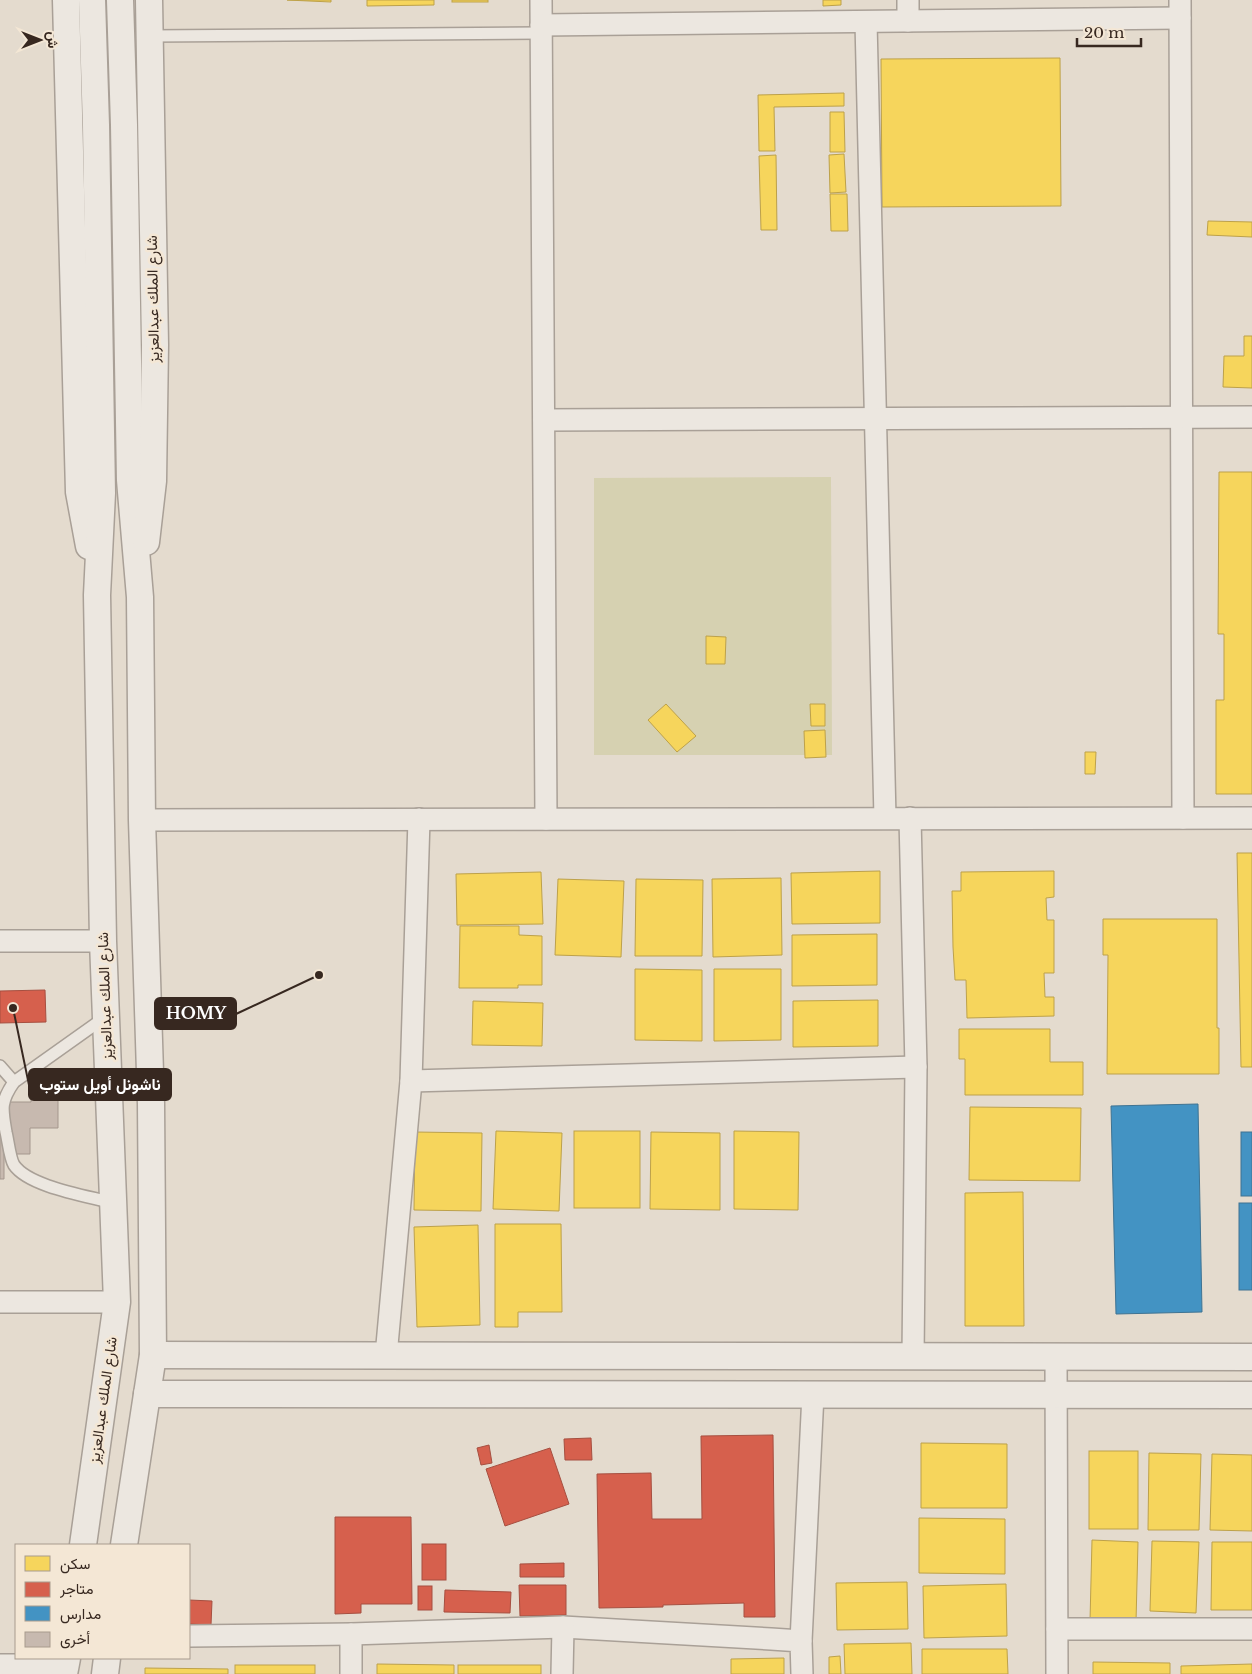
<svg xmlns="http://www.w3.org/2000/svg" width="1252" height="1674" font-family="'Libre Baskerville',Vazirmatn,serif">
	<rect width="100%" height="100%" fill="#e4dbce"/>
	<!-- green -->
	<path fill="#d6d1b1" d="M 831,477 L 832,755 L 594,755 L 594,478 Z"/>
	<!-- homes -->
	<g fill="#f6d55c" stroke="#bda14a">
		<path d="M 287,0 L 331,0 L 331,2 Z"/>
		<path d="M 367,0 L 434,0 L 434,5 L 367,6 Z"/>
		<rect x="452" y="0" width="36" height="2"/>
		<path d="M 823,0 L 841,0 L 841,5 L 823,6 Z"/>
		<path d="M 1060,58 L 1061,206 L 882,207 L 881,59 Z"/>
		<path d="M 844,93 L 844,106 L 774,107 L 775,151 L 759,151 L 758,95 Z"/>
		<path d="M 830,112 L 844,112 L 845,152 L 830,152 Z"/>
		<path d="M 844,154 L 846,192 L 830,193 L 829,155 Z"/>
		<path d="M 776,155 L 777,230 L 761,230 L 759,156 Z"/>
		<path d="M 830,194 L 847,194 L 848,231 L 831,231 Z"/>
		<path d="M 1208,221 L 1252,222 L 1252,237 L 1207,235 Z"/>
		<path d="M 1244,336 L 1252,336 L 1252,388 L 1223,387 L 1224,356 L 1244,356 Z"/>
		<path d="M 1219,472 L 1252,472 L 1252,794 L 1216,794 L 1216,700 L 1224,700 L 1224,634 L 1218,634 Z"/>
		<path d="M 706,636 L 726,637 L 725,664 L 706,664 Z"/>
		<path d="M 666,704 L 696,736 L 677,752 L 648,720 Z"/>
		<path d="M 810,704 L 825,704 L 825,726 L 811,726 Z"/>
		<path d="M 825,730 L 826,757 L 805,758 L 804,731 Z"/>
		<path d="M 1085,752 L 1096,752 L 1095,774 L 1085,774 Z"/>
		<path d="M 1237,853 L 1252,853 L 1252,1067 L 1241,1067 Z"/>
		<path d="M 880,871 L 880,923 L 792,924 L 791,873 Z"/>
		<path d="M 1054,871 L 1054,897 L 1046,898 L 1047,920 L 1054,920 L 1054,973 L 1044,973 L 1045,997 L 1054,997 L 1054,1016 L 967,1018 L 966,980 L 955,980 L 953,947 L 952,891 L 961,891 L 961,872 Z"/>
		<path d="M 541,872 L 543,924 L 457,925 L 456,874 Z"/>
		<path d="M 781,878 L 782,955 L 713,957 L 712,879 Z"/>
		<path d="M 558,879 L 624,881 L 621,957 L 555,955 Z"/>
		<path d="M 636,879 L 703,880 L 702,956 L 635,956 Z"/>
		<path d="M 1103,919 L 1217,919 L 1217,1028 L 1219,1028 L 1219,1074 L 1107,1074 L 1108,955 L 1103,955 Z"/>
		<path d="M 460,926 L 519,926 L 519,935 L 542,936 L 542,985 L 518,985 L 518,988 L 459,988 Z"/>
		<path d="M 877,934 L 877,985 L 792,986 L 792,935 Z"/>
		<path d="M 635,969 L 702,970 L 702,1041 L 635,1040 Z"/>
		<path d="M 714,969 L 781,969 L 781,1040 L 714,1041 Z"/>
		<path d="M 878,1000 L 878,1046 L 793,1047 L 793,1001 Z"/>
		<path d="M 473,1001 L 543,1003 L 542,1046 L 472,1045 Z"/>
		<path d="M 959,1029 L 1050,1029 L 1050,1062 L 1083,1062 L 1083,1095 L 965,1095 L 965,1059 L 959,1059 Z"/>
		<path d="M 970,1107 L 1081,1108 L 1080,1181 L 969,1180 Z"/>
		<path d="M 496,1131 L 562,1133 L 559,1211 L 493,1209 Z"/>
		<rect x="574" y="1131" width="66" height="77"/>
		<path d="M 734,1131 L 799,1132 L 798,1210 L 734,1209 Z"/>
		<path d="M 415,1132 L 482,1133 L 481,1211 L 414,1210 Z"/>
		<path d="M 651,1132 L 720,1133 L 720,1210 L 650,1209 Z"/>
		<path d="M 1023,1192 L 1024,1326 L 965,1326 L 965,1193 Z"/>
		<path d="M 495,1224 L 561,1224 L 562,1312 L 518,1312 L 518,1327 L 495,1327 Z"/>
		<path d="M 478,1225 L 480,1325 L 417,1327 L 414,1227 Z"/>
		<path d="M 921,1443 L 1007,1444 L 1007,1508 L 921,1508 Z"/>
		<rect x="1089" y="1451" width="49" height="78"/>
		<path d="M 1149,1453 L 1201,1454 L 1199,1530 L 1148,1530 Z"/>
		<path d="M 1212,1454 L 1252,1455 L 1252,1531 L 1210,1530 Z"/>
		<path d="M 919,1518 L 1005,1519 L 1005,1574 L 919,1573 Z"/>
		<path d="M 1092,1540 L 1138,1542 L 1136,1622 L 1090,1621 Z"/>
		<path d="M 1152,1541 L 1199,1542 L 1196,1613 L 1150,1611 Z"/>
		<path d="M 1212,1542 L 1252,1542 L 1252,1610 L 1211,1610 Z"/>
		<path d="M 907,1582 L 908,1629 L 837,1630 L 836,1583 Z"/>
		<path d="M 1006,1584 L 1007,1636 L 924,1638 L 923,1586 Z"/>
		<path d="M 911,1643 L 912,1674 L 845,1674 L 844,1644 Z"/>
		<path d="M 922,1649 L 1007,1649 L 1008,1674 L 922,1674 Z"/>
		<path d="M 840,1656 L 841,1674 L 829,1674 L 829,1657 Z"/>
		<path d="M 784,1658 L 784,1674 L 731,1674 L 731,1659 Z"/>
		<path d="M 1093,1662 L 1170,1663 L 1170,1674 L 1093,1674 Z"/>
		<path d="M 377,1664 L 454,1665 L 454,1674 L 377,1674 Z"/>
		<path d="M 1252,1664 L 1252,1674 L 1181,1674 L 1181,1666 Z"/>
		<rect x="235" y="1665" width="80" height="9"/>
		<rect x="458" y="1665" width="83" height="9"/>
		<path d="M 145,1668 L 228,1669 L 228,1674 L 145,1674 Z"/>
	</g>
	<!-- shops -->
	<g fill="#d6604d" stroke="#a64f40">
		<path d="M 45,990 L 46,1022 L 0,1023 L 0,991 Z"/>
		<path d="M 773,1435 L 775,1617 L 744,1617 L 744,1603 L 663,1605 L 663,1607 L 599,1608 L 597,1474 L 651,1473 L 652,1519 L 702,1519 L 701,1436 Z"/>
		<path d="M 591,1438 L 592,1460 L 565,1460 L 564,1439 Z"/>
		<path d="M 489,1445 L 492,1463 L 481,1465 L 477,1448 Z"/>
		<path d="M 550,1448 L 569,1504 L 505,1526 L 486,1469 Z"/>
		<path d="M 335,1517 L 411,1517 L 412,1604 L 361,1604 L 361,1613 L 335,1614 Z"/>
		<rect x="422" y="1544" width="24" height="36"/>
		<path d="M 564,1563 L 564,1577 L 520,1577 L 520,1564 Z"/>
		<path d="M 519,1585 L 566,1585 L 566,1615 L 520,1616 Z"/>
		<rect x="418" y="1586" width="14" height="24"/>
		<path d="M 445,1590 L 511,1592 L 510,1613 L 444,1612 Z"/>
		<path d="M 189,1600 L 212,1601 L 211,1625 L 189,1624 Z"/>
	</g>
	<!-- schools -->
	<g fill="#4393c3" stroke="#3f7392">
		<path d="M 1198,1104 L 1202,1312 L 1116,1314 L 1111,1106 Z"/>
		<rect x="1241" y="1132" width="11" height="64"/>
		<rect x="1239" y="1203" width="13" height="87"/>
	</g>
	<!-- building -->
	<path fill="#c7b9af" stroke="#a4978d" d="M 31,1078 L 58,1078 L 58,1128 L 30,1128 L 30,1154 L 4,1154 L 4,1179 L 0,1179 L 0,1127 L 5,1102 L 31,1102 Z"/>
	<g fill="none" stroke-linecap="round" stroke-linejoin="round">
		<defs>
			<g id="service">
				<path d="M 150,36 L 540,33"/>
				<path d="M 104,1018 L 14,1082 C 0,1102 2,1109 6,1132 C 8,1140 10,1159 14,1165 C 29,1187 88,1196 113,1203"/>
				<path d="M 0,1066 L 14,1082"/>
			</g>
			<g id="minor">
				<path d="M 541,0 L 546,819"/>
				<path d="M 908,0 L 908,21"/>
				<path d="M 1180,0 L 1183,818"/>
				<path d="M 866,22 L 885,818"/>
				<path d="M 541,25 L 1180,18"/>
				<path d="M 544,420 L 1252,417"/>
				<path d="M 910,818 L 916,1067 L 913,1357"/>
				<path d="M 142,820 L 1252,818"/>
				<path d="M 0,941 L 103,941"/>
				<path d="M 411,1081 L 916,1067"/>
				<path d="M 0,1302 L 117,1302"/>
				<path d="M 386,1356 L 411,1081 L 419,819"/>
				<path d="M 1056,1357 L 1057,1674"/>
				<path d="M 1057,1629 L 1252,1629"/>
				<path d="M 351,1634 L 351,1674"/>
				<path d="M 189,1636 L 351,1634 L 563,1627 L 771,1639 L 801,1641 L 802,1674"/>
				<path d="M 801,1641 L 813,1394"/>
				<path d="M 0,1665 L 66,1665"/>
				<path d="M 562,1674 L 563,1627"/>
			</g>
			<g id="tertiary">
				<path d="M 66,0 L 79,492 L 89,546"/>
				<path d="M 120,0 L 124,125 L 130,480 L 140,597 L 142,820 L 151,1104 L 153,1355 L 124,1545"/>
				<path d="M 146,542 L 153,481 L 155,345 L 149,0"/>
				<path d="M 153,1355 L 1252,1357"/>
				<path d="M 147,1394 L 1252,1395"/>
				<path d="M 83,1545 L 117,1302 L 103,941 L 97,595 L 102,493 L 96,125 L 92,0"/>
				<path d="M 64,1674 L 67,1658"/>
				<path d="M 105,1674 L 107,1658"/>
			</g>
		</defs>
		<!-- service casing -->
		<use href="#service" stroke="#a9a097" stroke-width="14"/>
		<!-- minor casing -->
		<use href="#minor" stroke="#a9a097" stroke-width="24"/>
		<!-- tertiary casing -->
		<use href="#tertiary" stroke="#a9a097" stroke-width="29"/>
		<!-- service -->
		<use href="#service" stroke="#ece7e0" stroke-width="11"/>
		<!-- minor -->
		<use href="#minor" stroke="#ece7e0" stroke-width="21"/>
		<!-- tertiary -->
		<use href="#tertiary" stroke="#ece7e0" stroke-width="26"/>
	</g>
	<g text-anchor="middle" stroke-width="5" stroke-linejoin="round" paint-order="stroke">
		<!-- street labels -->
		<g font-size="15" fill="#372820" stroke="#f4e7d5">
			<text transform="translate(153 299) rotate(-91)" y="5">شارع الملك عبدالعزيز</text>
			<text transform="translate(105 996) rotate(-92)" y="5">شارع الملك عبدالعزيز</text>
			<text transform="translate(103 1400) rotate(-82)" y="5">شارع الملك عبدالعزيز</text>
		</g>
	</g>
	<!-- callouts -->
	<path fill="none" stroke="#372820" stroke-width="2" d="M319 975L236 1014M13 1008L29 1085"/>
	<g fill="#372820" stroke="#f4e7d5" stroke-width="2">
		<circle cx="319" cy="975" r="5"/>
		<circle cx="13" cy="1008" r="5"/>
	</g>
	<g fill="#372820" stroke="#372820" stroke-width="2">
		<rect x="155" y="998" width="81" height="31" rx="5"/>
		<rect x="29" y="1069" width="142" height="31" rx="5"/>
	</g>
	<g font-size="16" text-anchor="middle" font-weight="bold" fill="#fff">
		<text x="196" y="1019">HOMY</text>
		<text x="100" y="1090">ناشونل أويل ستوب</text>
	</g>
	<!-- legend -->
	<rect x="15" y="1544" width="175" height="115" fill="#f4e7d5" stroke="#a89b8d"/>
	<rect x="25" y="1556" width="25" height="15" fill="#f6d55c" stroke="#a89b8d"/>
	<text x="60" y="1569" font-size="15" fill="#372820">سكن</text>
	<rect x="25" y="1582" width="25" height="15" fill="#d6604d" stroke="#a89b8d"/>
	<text x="60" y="1594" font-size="15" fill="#372820">متاجر</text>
	<rect x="25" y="1606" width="25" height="15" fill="#4393c3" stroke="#a89b8d"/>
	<text x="60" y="1619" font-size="15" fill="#372820">مدارس</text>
	<rect x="25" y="1632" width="25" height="15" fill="#c7b9af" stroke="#a89b8d"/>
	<text x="60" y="1644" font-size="15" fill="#372820">أخرى</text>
	<!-- north arrow -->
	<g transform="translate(40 40) rotate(90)" stroke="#f4e7d5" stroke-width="4" paint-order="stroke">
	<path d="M0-4L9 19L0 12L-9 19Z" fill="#372820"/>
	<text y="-8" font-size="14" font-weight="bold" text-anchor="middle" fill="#372820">ش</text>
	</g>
	<!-- scale -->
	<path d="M1077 38v8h64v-8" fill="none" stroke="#372820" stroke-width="2.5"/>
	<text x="1084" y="38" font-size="15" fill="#372820" stroke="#f4e7d5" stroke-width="4" paint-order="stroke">20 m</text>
</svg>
